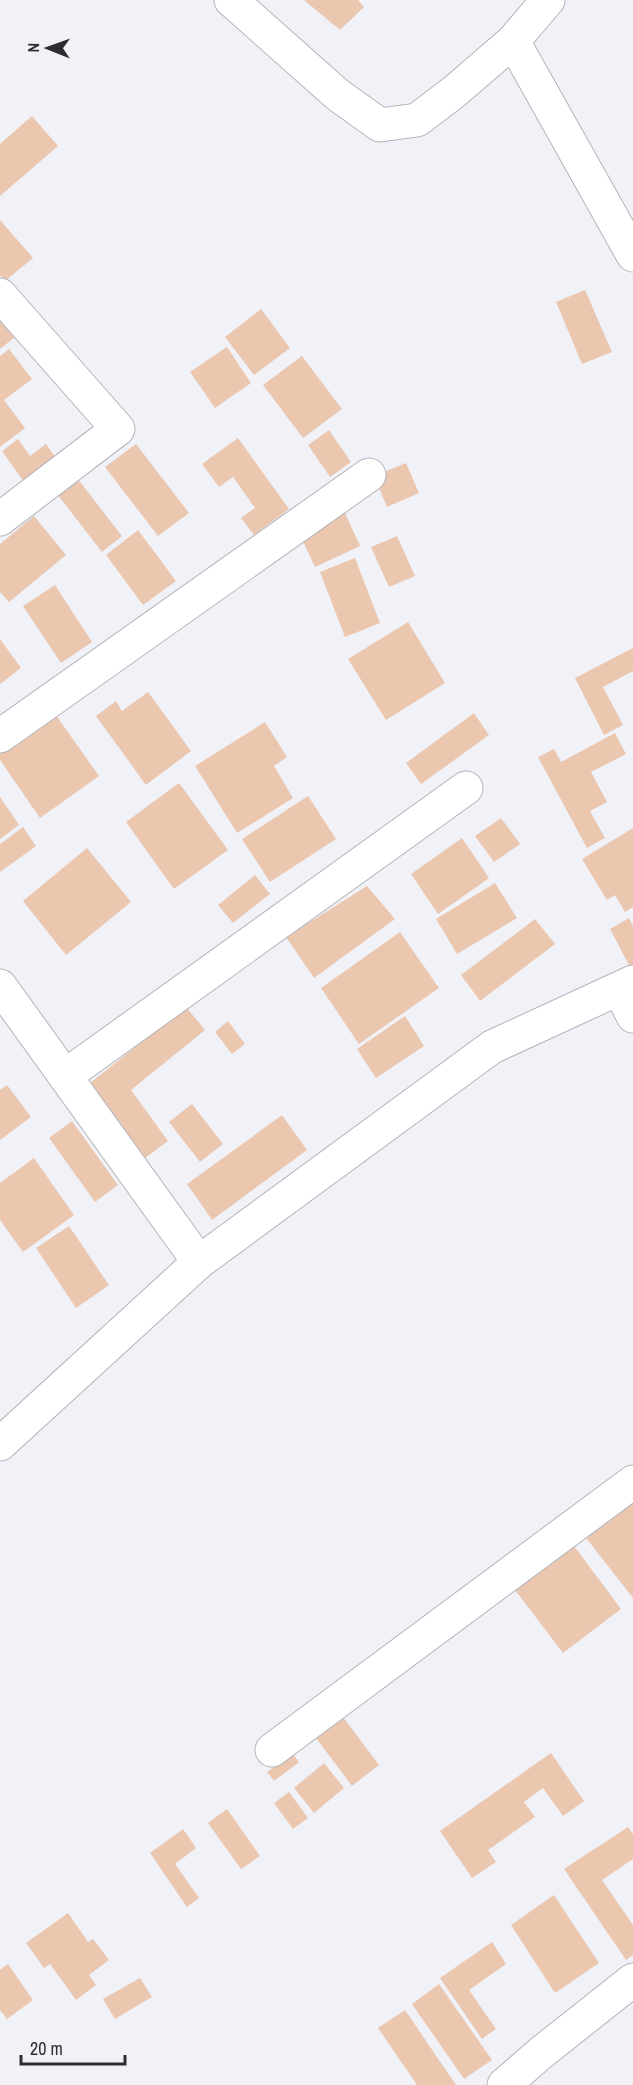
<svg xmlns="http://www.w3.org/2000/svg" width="633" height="2085" font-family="'Archivo Narrow',sans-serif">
	<rect width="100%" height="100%" fill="#f0f2f8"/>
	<!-- building -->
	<g fill="#ebc7b0">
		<path d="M 304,0 L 358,0 L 364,7 L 340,30 Z"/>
		<path d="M 32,116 L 58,146 L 0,196 L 0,144 Z"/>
		<path d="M 0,220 L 33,258 L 5,281 L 0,275 Z"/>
		<path d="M 585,290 L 612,352 L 582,364 L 556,302 Z"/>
		<path d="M 261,309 L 290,348 L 254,375 L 225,337 Z"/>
		<path d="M 0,314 L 19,334 L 0,349 Z"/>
		<path d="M 227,347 L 251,383 L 215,408 L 190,372 Z"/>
		<path d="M 9,349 L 32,379 L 4,400 L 25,428 L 0,447 L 0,356 Z"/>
		<path d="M 302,356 L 342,409 L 303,438 L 263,385 Z"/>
		<path d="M 329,430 L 351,462 L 330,477 L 308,445 Z"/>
		<path d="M 238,438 L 289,509 L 254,535 L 241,518 L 255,508 L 233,477 L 219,487 L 202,464 Z"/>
		<path d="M 18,439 L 30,456 L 46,444 L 58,461 L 26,485 L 2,451 Z"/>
		<path d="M 136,444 L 189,513 L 158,536 L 105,467 Z"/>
		<path d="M 406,463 L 419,493 L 387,507 L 374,476 Z"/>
		<path d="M 77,478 L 122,536 L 102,552 L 57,494 Z"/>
		<path d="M 345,513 L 360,546 L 315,567 L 300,535 Z"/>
		<path d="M 34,516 L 66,555 L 9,602 L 0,592 L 0,544 Z"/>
		<path d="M 138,530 L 176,581 L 143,605 L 106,555 Z"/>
		<path d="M 397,536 L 415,576 L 389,587 L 371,547 Z"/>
		<path d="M 355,558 L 380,623 L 345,637 L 320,572 Z"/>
		<path d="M 55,585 L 92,642 L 61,663 L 23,606 Z"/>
		<path d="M 408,622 L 445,683 L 386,720 L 348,659 Z"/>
		<path d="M 0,639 L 21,668 L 0,684 Z"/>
		<path d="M 633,648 L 633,671 L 603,687 L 623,725 L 604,735 L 575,678 Z"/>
		<path d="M 148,692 L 191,751 L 146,785 L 96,716 L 116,701 L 122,711 Z"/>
		<path d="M 53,711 L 99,776 L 40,818 L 0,760 L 0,749 Z"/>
		<path d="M 474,713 L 489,735 L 421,784 L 406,763 Z"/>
		<path d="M 265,722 L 287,757 L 274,766 L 293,798 L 237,833 L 195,766 Z"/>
		<path d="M 615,733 L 626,754 L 591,772 L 607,802 L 590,811 L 605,838 L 587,848 L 538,757 L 554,749 L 561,762 Z"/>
		<path d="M 179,783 L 228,850 L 174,889 L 126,822 Z"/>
		<path d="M 308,796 L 336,839 L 270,882 L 242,839 Z"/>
		<path d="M 0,797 L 19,825 L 0,839 Z"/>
		<path d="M 501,818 L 520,844 L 494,862 L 475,836 Z"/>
		<path d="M 23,827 L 36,846 L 0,872 L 0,844 Z"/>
		<path d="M 633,828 L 633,907 L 625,912 L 615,895 L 607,900 L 582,859 Z"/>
		<path d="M 462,838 L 489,878 L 438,914 L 411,874 Z"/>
		<path d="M 87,848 L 131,902 L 66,955 L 23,901 Z"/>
		<path d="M 255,875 L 270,894 L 233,923 L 218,905 Z"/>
		<path d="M 495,883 L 517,918 L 457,954 L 436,919 Z"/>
		<path d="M 367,886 L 395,919 L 314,978 L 286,937 Z"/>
		<path d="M 629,918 L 633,926 L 633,965 L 630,967 L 610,929 Z"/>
		<path d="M 535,919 L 555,944 L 480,1001 L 461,975 Z"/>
		<path d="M 400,932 L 439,988 L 359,1044 L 321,988 Z"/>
		<path d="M 186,1007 L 205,1030 L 131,1090 L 168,1141 L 145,1158 L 90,1083 Z"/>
		<path d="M 405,1016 L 424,1046 L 376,1078 L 357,1049 Z"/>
		<path d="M 228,1021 L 245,1044 L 232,1054 L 215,1032 Z"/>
		<path d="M 7,1085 L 31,1117 L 0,1140 L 0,1090 Z"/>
		<path d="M 192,1104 L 223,1144 L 200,1162 L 169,1122 Z"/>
		<path d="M 282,1115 L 307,1150 L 212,1220 L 187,1184 Z"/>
		<path d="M 72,1121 L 118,1185 L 95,1202 L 49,1138 Z"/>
		<path d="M 34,1158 L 74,1215 L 23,1252 L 0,1220 L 0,1183 Z"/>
		<path d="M 69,1226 L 109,1285 L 76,1308 L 36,1248 Z"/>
		<path d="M 633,1494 L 633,1598 L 583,1534 Z"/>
		<path d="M 574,1546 L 621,1609 L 563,1653 L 515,1590 Z"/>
		<path d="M 343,1717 L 379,1765 L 352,1786 L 316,1738 Z"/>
		<path d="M 292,1753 L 299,1762 L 274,1781 L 267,1772 Z"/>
		<path d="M 551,1753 L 584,1801 L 563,1816 L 543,1788 L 524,1802 L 535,1817 L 488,1850 L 496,1862 L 472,1878 L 440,1831 Z"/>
		<path d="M 324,1763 L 344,1788 L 314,1813 L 294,1788 Z"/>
		<path d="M 289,1792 L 308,1818 L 293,1829 L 274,1803 Z"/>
		<path d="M 227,1809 L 260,1856 L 241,1869 L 208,1823 Z"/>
		<path d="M 628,1827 L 633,1834 L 633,1859 L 602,1880 L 633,1925 L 633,1955 L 626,1960 L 564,1869 Z"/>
		<path d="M 183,1829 L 196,1848 L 175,1864 L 199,1898 L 187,1907 L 150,1853 Z"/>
		<path d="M 554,1895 L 599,1963 L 555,1993 L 511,1925 Z"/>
		<path d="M 68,1913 L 88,1942 L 93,1939 L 109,1960 L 89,1975 L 96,1985 L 76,2000 L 50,1964 L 44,1968 L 26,1943 Z"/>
		<path d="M 492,1942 L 506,1964 L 469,1990 L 496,2029 L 482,2039 L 440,1978 Z"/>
		<path d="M 8,1964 L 33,2000 L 7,2019 L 0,2010 L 0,1970 Z"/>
		<path d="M 140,1978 L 152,1997 L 115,2019 L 103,1999 Z"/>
		<path d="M 439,1984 L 492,2060 L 464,2079 L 412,2004 Z"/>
		<path d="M 405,2010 L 456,2085 L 417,2085 L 378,2028 Z"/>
	</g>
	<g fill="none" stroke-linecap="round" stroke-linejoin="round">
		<defs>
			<g id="street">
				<path d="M 231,0 L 338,95 L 380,125 L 417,120 L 454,92 L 513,41 L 548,0"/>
				<path d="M 513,41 L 633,255"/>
				<path d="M 0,295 L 118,429 L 0,519"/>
				<path d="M 0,736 L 369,475"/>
				<path d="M 0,986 L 199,1262"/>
				<path d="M 620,990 L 633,1016"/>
				<path d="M 65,1076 L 466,788"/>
				<path d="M 272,1750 L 633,1482"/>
				<path d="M 504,2085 L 542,2052 L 633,1980"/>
			</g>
			<path id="secondary" d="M 0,1444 L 199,1262 L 492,1047 L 633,982"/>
		</defs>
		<!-- street casing -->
		<use href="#street" stroke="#b3b4ba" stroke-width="35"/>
		<!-- secondary casing -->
		<use href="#secondary" stroke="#b3b4ba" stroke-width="35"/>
		<!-- street -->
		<use href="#street" stroke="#fff" stroke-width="33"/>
		<!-- secondary -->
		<use href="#secondary" stroke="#fff" stroke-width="33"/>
	</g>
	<!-- north arrow -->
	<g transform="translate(48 48) rotate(271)" stroke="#f0f2f8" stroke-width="4.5" paint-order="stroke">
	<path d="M0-4.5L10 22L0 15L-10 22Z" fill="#2e2e31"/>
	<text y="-9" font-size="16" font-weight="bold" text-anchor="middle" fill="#2e2e31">N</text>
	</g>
	<!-- scale -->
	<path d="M21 2055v9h104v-9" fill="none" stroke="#2e2e31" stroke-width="3"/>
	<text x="30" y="2055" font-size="18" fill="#2e2e31" stroke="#f0f2f8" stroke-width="4.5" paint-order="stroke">20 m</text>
</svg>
